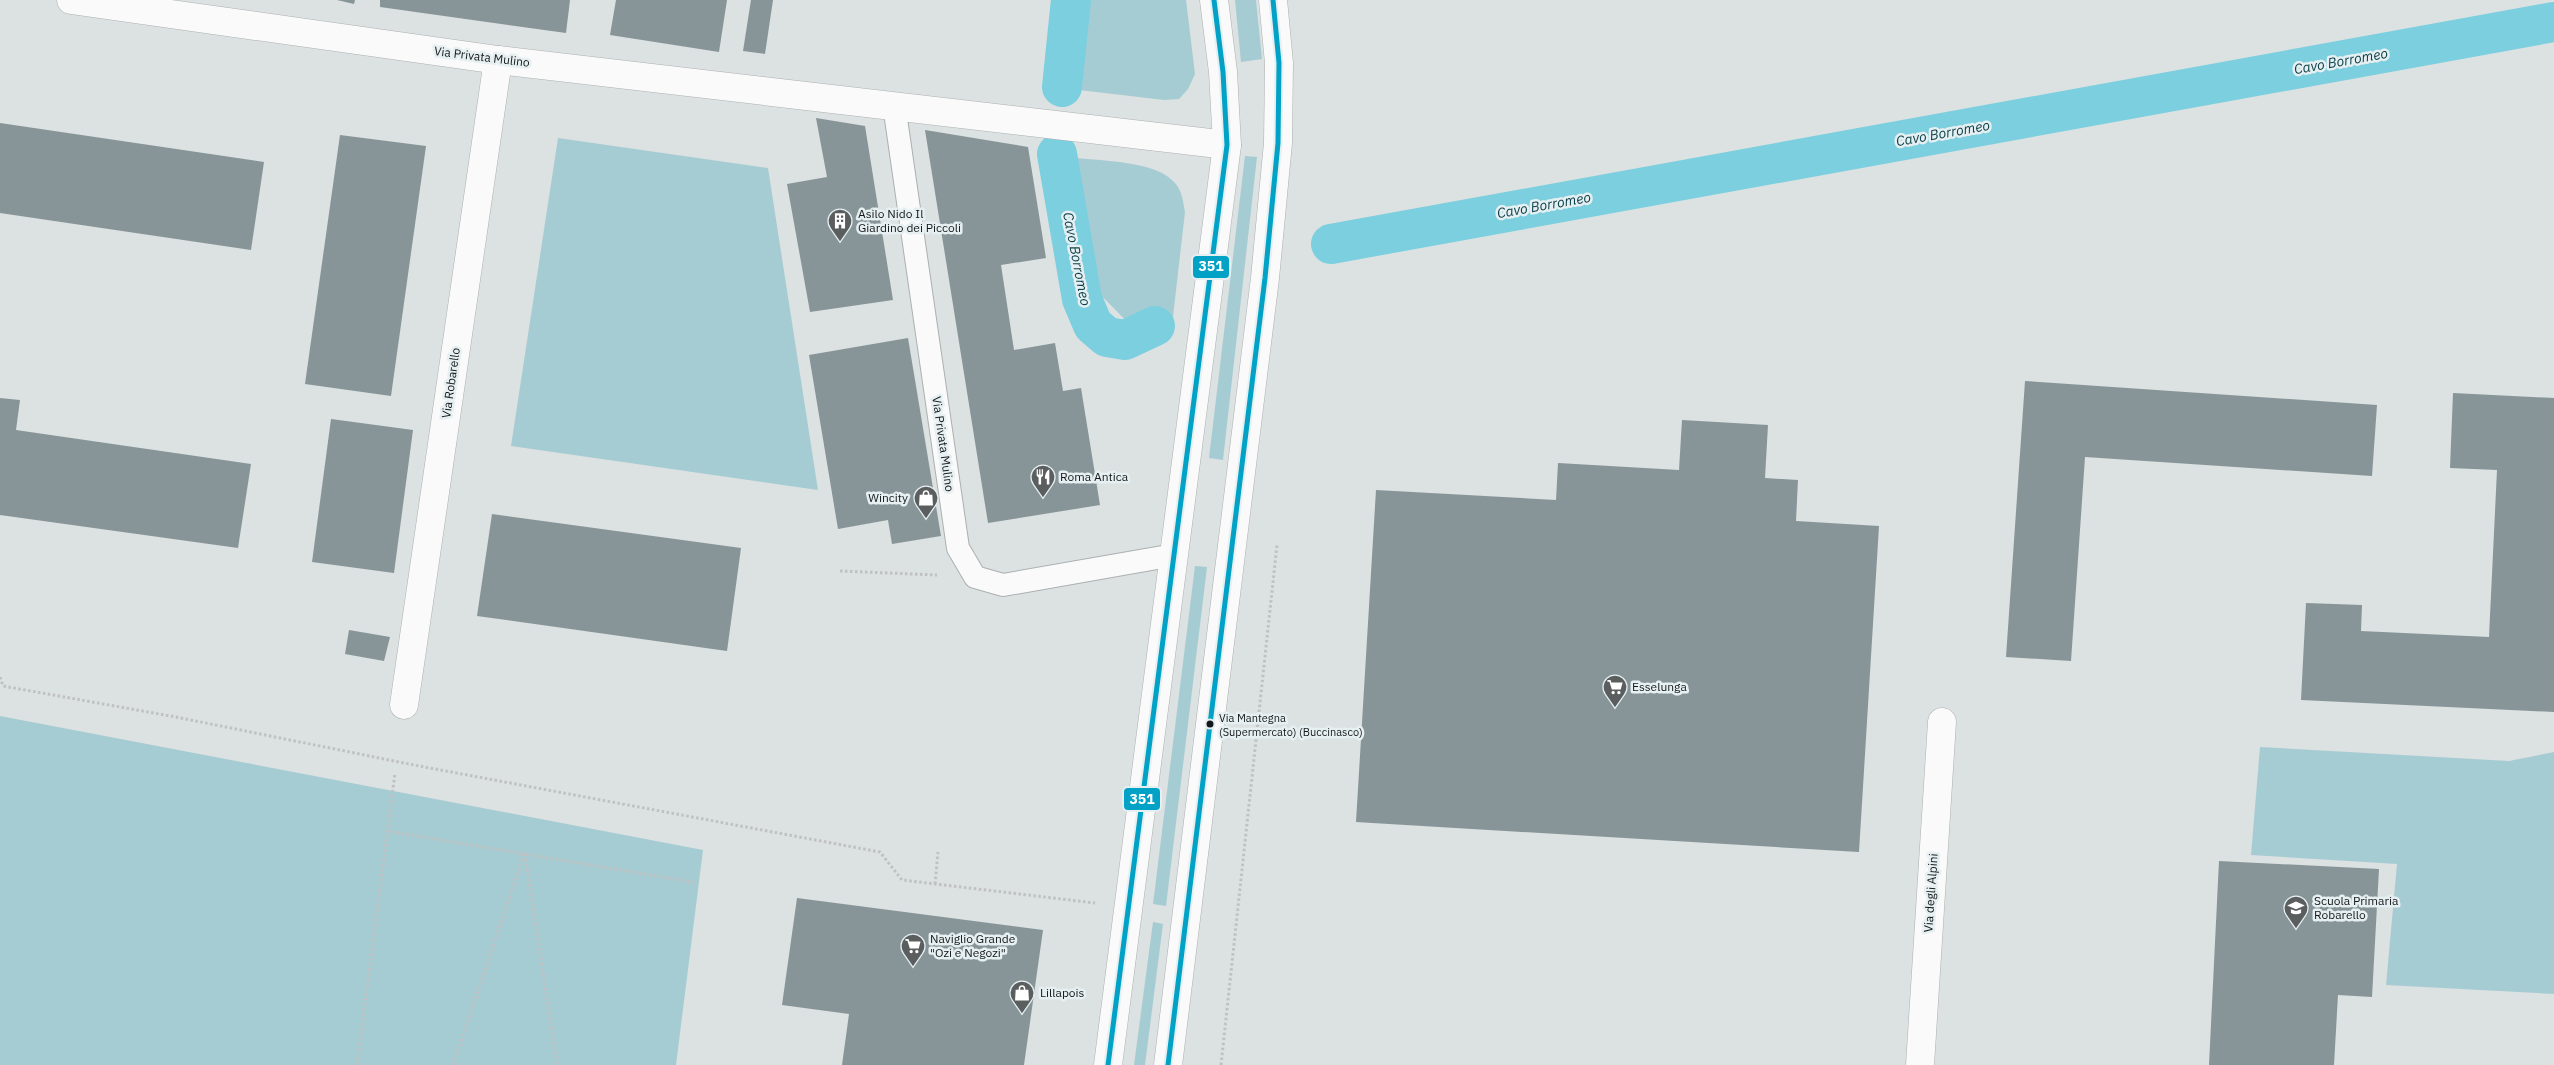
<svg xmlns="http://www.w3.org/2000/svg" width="2554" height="1065" font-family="'IBM Plex Sans',sans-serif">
	<rect width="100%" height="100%" fill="#dce1e1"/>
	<!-- green -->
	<g fill="#a6ccd3">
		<path d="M 1081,0 L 1186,0 L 1195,74 L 1188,89 L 1179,99 L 1164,100 L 1079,90 Z"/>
		<path d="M 1235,0 L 1256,0 L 1262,59 L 1241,62 Z"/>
		<path d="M 558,138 L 768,168 L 818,490 L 511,446 Z"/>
		<path d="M 1245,156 L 1257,157 L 1223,460 L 1209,458 Z"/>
		<path d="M 1076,158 C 1103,161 1157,161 1175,183 C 1182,191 1183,201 1185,212 L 1171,334 L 1147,342 L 1088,282 Z"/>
		<path d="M 1195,566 L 1207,567 L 1166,906 L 1153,904 Z"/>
		<path d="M 0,716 L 703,850 L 676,1065 L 0,1065 Z"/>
		<path d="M 2260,747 L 2509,761 L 2554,752 L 2554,994 L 2386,985 L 2397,864 L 2251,855 Z"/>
		<path d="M 1153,922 L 1163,924 L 1145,1065 L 1134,1065 Z"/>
	</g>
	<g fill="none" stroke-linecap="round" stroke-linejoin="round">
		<!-- canal -->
		<g stroke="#7ccfdf" stroke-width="40">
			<path d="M 1062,87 L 1071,0"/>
			<path d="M 1057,154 L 1082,299 L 1093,325 L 1107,337 L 1125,340 L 1155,326"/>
			<path d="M 1331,244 L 2554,22"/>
		</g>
	</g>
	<!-- building -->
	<g fill="#879598">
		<path d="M 337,0 L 355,0 L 354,4 Z"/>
		<path d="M 380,0 L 570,0 L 566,33 L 380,7 Z"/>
		<path d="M 616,0 L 727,0 L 719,52 L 610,35 Z"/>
		<path d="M 751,0 L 773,0 L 765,54 L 743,51 Z"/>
		<path d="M 816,118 L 865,126 L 893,300 L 810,312 L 787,184 L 827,177 Z"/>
		<path d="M 0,123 L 264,162 L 251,250 L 0,213 Z"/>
		<path d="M 925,130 L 1028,147 L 1046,258 L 1001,265 L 1014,350 L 1055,343 L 1063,391 L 1081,388 L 1100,505 L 988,523 Z"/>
		<path d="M 340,135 L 426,146 L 391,396 L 305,384 Z"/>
		<path d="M 908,338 L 941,536 L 892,544 L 888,520 L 838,529 L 809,355 Z"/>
		<path d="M 2025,381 L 2377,405 L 2372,476 L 2085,457 L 2071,661 L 2006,657 Z"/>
		<path d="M 2453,393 L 2554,398 L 2554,712 L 2301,700 L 2306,603 L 2362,605 L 2361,631 L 2489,637 L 2497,470 L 2450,468 Z"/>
		<path d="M 0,398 L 20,400 L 16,430 L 251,464 L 238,548 L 0,515 Z"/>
		<path d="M 331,419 L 413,430 L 394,573 L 312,562 Z"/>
		<path d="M 1682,420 L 1768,425 L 1765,478 L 1798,480 L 1796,521 L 1879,526 L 1859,852 L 1356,822 L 1376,490 L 1556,500 L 1558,463 L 1679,470 Z"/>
		<path d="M 492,514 L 741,548 L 727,651 L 477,616 Z"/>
		<path d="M 349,630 L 390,637 L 384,661 L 345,654 Z"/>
		<path d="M 2219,861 L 2379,869 L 2372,997 L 2338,995 L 2334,1065 L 2209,1065 Z"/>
		<path d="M 797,898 L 1043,930 L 1024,1065 L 842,1065 L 849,1014 L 782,1005 Z"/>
	</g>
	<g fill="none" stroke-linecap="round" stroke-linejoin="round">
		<defs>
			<path id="lane" d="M 894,105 L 958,548 L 975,577 L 1003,585 L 1174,555"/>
			<g id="street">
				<path d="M 71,0 L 498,60 L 1227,145"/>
				<path d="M 404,705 L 498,60"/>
				<path d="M 1920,1065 L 1942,722"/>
			</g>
			<g id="secondary">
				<path d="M 1108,1065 L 1227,145 L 1223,72 L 1214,0"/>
				<path d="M 1168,1065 L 1265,278 L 1278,143 L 1279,63 L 1273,0"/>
			</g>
		</defs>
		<!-- lane casing -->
		<use href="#lane" stroke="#acb0b0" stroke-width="24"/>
		<!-- street casing -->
		<use href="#street" stroke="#acb0b0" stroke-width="29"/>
		<!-- secondary casing -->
		<use href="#secondary" stroke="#acb0b0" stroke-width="29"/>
		<!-- path -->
		<g stroke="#bfc1c2" stroke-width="3" stroke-dasharray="2.5 2.5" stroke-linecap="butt">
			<path d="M 840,571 L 937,575"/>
			<path d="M 0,677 L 3,686 L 176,717 L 419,766 L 880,852 L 902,880 L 1095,903"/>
			<path d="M 387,831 L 698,883"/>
			<path d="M 525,854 L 557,1065"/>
			<path d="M 935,884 L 938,852"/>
			<path d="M 357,1065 L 395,773"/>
			<path d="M 453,1065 L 524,854"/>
			<path d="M 1221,1065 L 1277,545"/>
		</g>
		<!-- lane -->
		<use href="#lane" stroke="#fafafa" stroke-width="22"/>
		<!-- street -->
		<use href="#street" stroke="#fafafa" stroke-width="28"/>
		<!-- secondary -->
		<use href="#secondary" stroke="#fafafa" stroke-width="28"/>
		<defs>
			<g id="bus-1">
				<path d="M 1108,1065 L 1227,145 L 1223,72 L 1214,0"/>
				<path d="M 1168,1065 L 1265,278 L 1278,143 L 1279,63 L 1273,0"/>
			</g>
		</defs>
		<!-- bus-1 casing -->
		<use href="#bus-1" stroke="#e6eff1" stroke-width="9"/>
		<!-- bus-1 -->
		<use href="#bus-1" stroke="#01a2c5" stroke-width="5"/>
	</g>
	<!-- icons -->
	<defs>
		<symbol id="building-pin" viewBox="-11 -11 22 30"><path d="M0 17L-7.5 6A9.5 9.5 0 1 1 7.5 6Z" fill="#5b5e5f" stroke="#e6eff1"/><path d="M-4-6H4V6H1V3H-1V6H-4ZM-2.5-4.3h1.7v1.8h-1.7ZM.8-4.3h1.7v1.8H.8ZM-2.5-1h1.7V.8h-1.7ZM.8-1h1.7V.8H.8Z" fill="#fff"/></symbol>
		<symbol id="restaurant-pin" viewBox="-11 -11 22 30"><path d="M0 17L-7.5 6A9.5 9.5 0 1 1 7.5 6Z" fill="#5b5e5f" stroke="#e6eff1"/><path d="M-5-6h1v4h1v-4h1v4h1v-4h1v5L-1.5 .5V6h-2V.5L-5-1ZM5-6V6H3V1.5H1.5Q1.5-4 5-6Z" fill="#fff"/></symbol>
		<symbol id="shop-pin" viewBox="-11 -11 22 30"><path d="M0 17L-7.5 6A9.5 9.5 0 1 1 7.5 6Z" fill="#5b5e5f" stroke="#e6eff1"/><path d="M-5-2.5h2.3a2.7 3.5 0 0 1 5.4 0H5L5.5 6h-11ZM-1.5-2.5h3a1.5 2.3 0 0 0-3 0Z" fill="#fff"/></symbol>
		<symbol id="supermarket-pin" viewBox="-11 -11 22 30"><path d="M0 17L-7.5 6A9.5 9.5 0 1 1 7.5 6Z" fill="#5b5e5f" stroke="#e6eff1"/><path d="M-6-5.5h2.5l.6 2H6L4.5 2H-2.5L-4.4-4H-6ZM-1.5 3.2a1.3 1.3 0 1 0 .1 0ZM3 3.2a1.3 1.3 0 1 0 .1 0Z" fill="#fff"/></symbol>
		<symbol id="school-pin" viewBox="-11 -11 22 30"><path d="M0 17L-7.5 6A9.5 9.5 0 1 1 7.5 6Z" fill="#5b5e5f" stroke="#e6eff1"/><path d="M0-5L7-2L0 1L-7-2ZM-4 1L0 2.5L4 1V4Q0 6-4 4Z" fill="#fff"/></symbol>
	</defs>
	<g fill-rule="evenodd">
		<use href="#building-pin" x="826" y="207" width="28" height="38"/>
		<use href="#restaurant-pin" x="1029" y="463" width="28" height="38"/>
		<use href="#shop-pin" x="912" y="484" width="28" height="38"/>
		<use href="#supermarket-pin" x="1601" y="673" width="28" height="38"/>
		<use href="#school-pin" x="2282" y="894" width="28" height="38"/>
		<use href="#supermarket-pin" x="899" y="932" width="28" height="38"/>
		<use href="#shop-pin" x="1008" y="979" width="28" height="38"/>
	</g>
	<!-- markers -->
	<circle fill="#151819" stroke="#e6eff1" stroke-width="2" cx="1210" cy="724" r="4.5"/>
	<g text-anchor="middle" stroke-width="5" stroke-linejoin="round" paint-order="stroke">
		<!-- bus labels -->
		<g font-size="11" fill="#151819" stroke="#e6eff1" text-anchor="start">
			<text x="1219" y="722">Via Mantegna<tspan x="1219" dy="14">(Supermercato) (Buccinasco)</tspan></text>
		</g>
		<!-- street labels -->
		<g font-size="12" fill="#151819" stroke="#e6eff1">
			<text transform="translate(482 57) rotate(7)" y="4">Via Privata Mulino</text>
			<text transform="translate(451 383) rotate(-82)" y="4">Via Robarello</text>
			<text transform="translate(943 444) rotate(82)" y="4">Via Privata Mulino</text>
			<text transform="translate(1931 893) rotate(-86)" y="4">Via degli Alpini</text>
		</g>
		<!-- poi labels -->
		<g font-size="12" fill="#151819" stroke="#e6eff1" text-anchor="start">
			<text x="858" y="218">Asilo Nido Il<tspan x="858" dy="14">Giardino dei Piccoli</tspan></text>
			<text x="1060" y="481">Roma Antica</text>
			<text x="908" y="502" text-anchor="end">Wincity</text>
			<text x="1632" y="691">Esselunga</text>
			<text x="2314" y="905">Scuola Primaria<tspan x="2314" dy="14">Robarello</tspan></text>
			<text x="930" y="943">Naviglio Grande<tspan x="930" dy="14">"Ozi e Negozi"</tspan></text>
			<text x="1040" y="997">Lillapois</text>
		</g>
		<!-- water labels -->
		<g font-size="14" font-style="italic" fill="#083f48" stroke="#e6eff1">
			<text transform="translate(2341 61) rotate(-10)" y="5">Cavo Borromeo</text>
			<text transform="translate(1943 133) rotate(-10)" y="5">Cavo Borromeo</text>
			<text transform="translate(1544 205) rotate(-10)" y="5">Cavo Borromeo</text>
			<text transform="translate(1077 259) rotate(79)" y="5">Cavo Borromeo</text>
		</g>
	</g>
	<g stroke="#e6eff1" stroke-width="2">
		<rect x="1192" y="255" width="38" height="24" rx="5" fill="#01a2c5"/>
		<rect x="1123" y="787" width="38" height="24" rx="5" fill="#01a2c5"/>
	</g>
	<g font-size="14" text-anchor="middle" font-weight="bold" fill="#fff">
		<text x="1211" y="271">351</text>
		<text x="1142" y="804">351</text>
	</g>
</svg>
